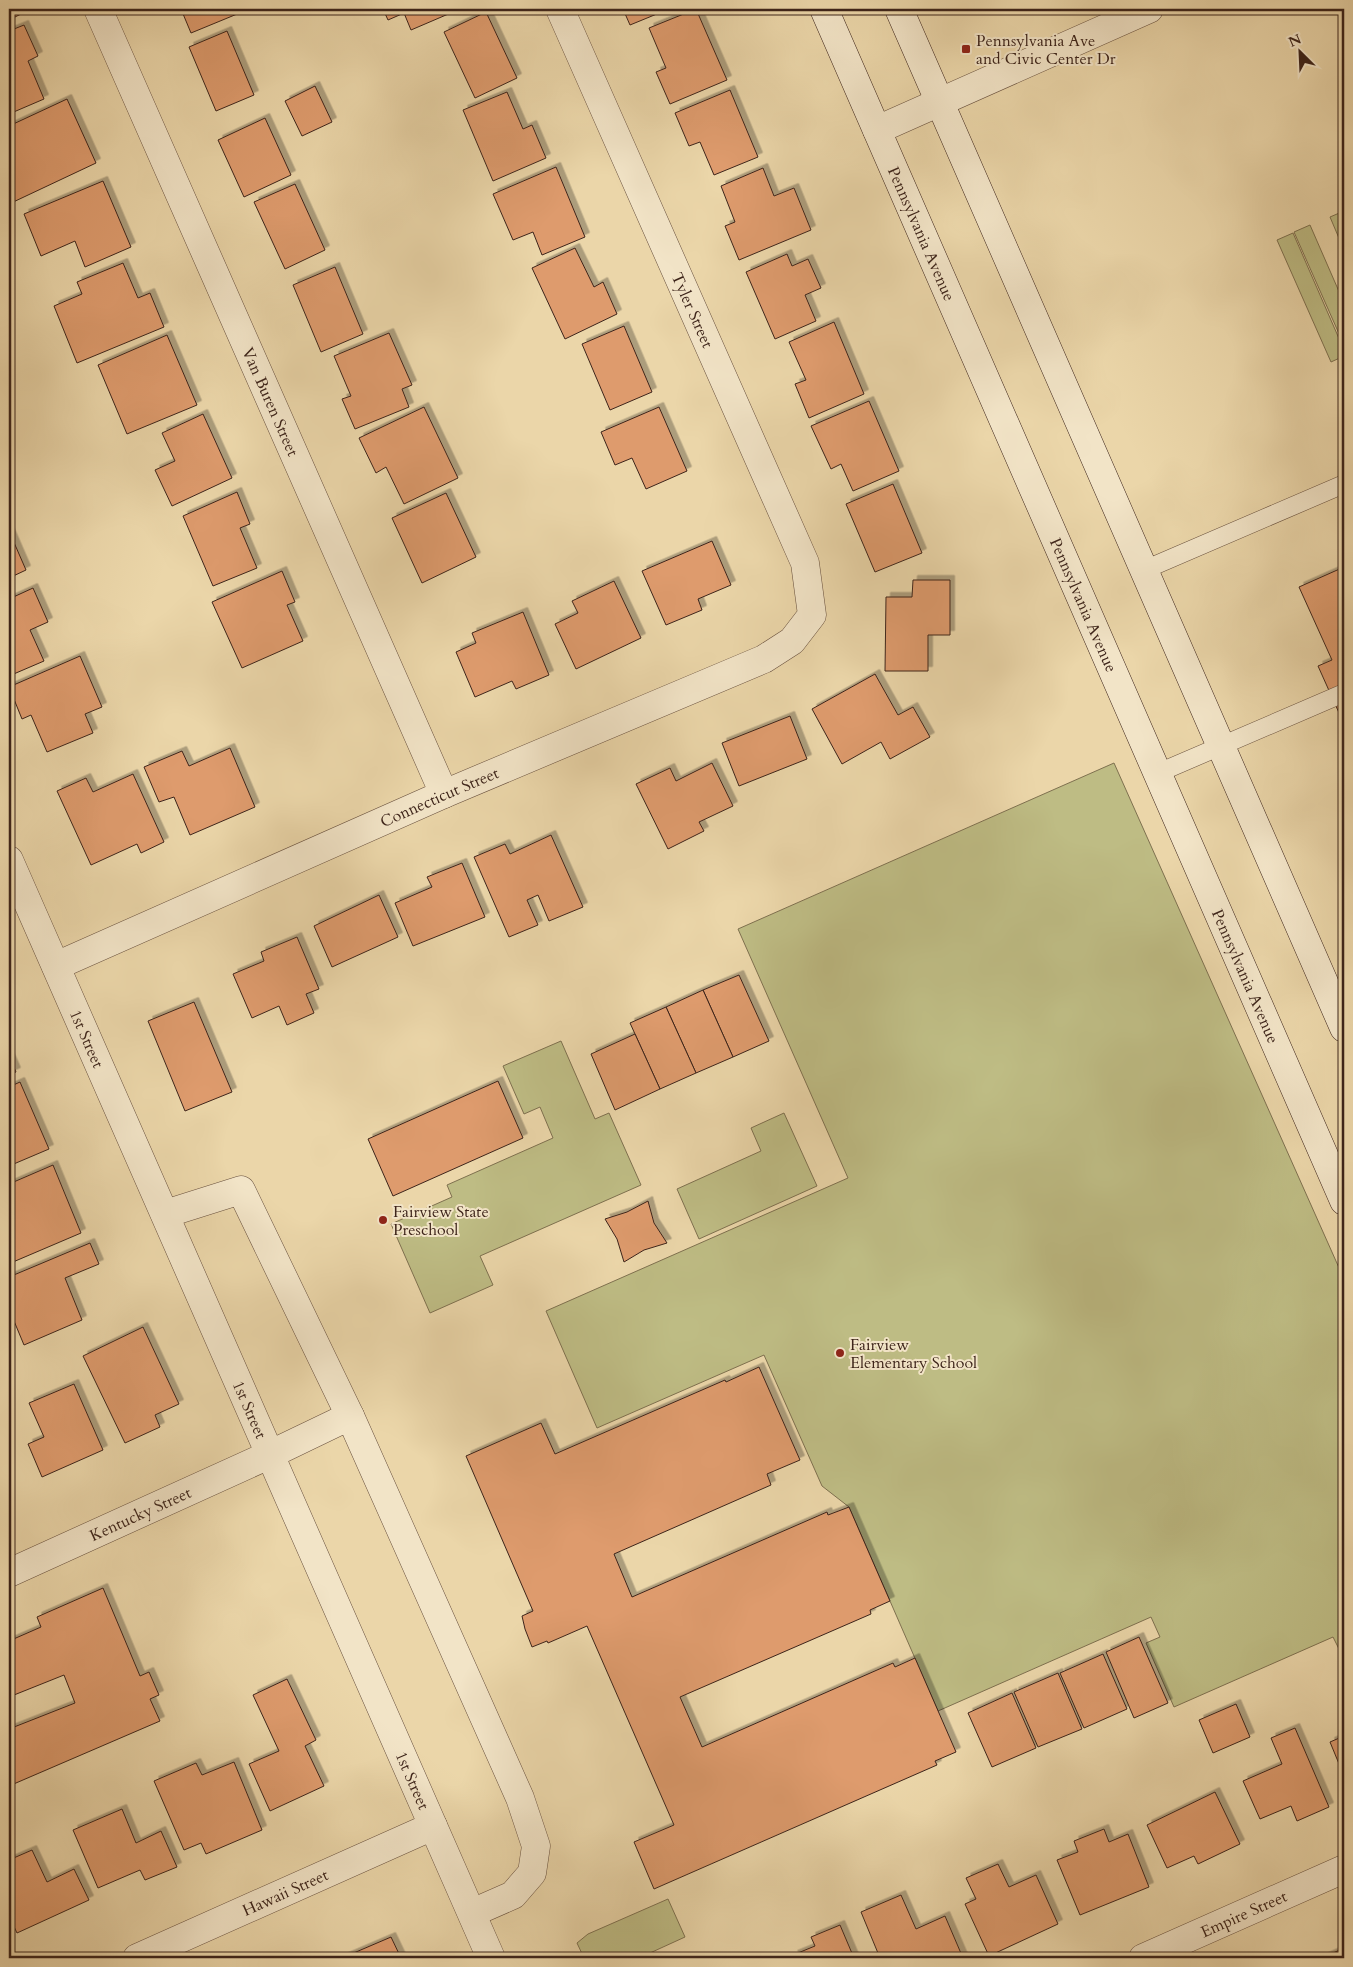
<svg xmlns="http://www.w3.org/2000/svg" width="1353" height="1967" font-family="Cardo,serif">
	<defs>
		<filter id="shadow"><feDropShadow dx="4.5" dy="-4.5" stdDeviation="0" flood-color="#0004"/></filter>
	</defs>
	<rect width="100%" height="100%" fill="#ebd6a9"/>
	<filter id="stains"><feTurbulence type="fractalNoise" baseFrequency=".004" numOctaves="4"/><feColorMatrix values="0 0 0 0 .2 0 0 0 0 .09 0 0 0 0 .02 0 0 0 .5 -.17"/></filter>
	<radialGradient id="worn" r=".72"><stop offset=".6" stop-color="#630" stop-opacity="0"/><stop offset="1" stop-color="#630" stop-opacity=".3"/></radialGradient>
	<!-- green -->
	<g fill="#bebc84" stroke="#7e704f">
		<path d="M 1344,211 L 1344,250 L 1330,217 Z"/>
		<path d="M 1310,225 L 1344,303 L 1344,345 L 1294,232 Z"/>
		<path d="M 1293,233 L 1344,350 L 1344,356 L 1331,362 L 1277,240 Z"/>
		<path d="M 1114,763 L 1344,1279 L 1344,1647 L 1339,1649 L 1333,1637 L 1174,1707 L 1146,1643 L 1160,1637 L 1151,1617 L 938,1711 L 849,1507 L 822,1486 L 764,1355 L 597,1428 L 546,1311 L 848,1178 L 738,929 Z"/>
		<path d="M 561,1041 L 595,1119 L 609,1113 L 641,1185 L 480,1256 L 493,1285 L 430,1313 L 391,1224 L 452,1197 L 447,1185 L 553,1138 L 540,1107 L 524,1114 L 503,1066 Z"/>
		<path d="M 784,1113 L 817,1186 L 699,1239 L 677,1189 L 761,1151 L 751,1128 Z"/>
		<path d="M 668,1899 L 685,1937 L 639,1958 L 584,1958 L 577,1943 L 588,1934 Z"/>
	</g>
	<!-- building -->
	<g fill="#de9b6d" stroke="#3d241a" filter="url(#shadow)">
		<path d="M 9,9 L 18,9 L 21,14 L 9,20 Z"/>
		<path d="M 181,9 L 240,9 L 242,12 L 191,33 Z"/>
		<path d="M 383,9 L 460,9 L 411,30 L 404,13 L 388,20 Z"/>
		<path d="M 623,9 L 669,9 L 630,25 Z"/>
		<path d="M 696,9 L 727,80 L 670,104 L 656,72 L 666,68 L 649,28 Z"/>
		<path d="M 486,12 L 517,78 L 475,98 L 444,32 Z"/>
		<path d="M 24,25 L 38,56 L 28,61 L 44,99 L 9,114 L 9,31 Z"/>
		<path d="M 227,31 L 254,95 L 216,111 L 189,47 Z"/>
		<path d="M 315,86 L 332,122 L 302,136 L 285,101 Z"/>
		<path d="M 730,90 L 758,157 L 714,175 L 700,142 L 689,146 L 675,113 Z"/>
		<path d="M 507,92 L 523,129 L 532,125 L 546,158 L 493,181 L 463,110 Z"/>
		<path d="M 67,99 L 96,163 L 9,204 L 9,126 Z"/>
		<path d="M 265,118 L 291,175 L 244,197 L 218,140 Z"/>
		<path d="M 556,167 L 585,237 L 542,255 L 533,232 L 513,240 L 493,194 Z"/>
		<path d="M 763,168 L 774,196 L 794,188 L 811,230 L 739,260 L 725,226 L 735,222 L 721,186 Z"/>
		<path d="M 103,181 L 131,247 L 85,267 L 75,241 L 41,256 L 24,214 Z"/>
		<path d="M 295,184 L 325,250 L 285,269 L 254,202 Z"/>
		<path d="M 575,248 L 594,287 L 603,282 L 617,314 L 565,339 L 532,268 Z"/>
		<path d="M 787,254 L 792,266 L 808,259 L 821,288 L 805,295 L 816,321 L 775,339 L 746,272 Z"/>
		<path d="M 123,263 L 138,298 L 150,293 L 164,327 L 77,363 L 54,306 L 82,294 L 77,282 Z"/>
		<path d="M 335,267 L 363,334 L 321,352 L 293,285 Z"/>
		<path d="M 834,322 L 864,394 L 809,418 L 795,384 L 806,380 L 789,342 Z"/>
		<path d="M 624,326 L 652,392 L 610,410 L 582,344 Z"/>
		<path d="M 389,333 L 412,385 L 402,389 L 409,407 L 355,429 L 342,399 L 351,396 L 334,356 Z"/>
		<path d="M 167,335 L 197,405 L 127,434 L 98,365 Z"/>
		<path d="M 869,401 L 899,471 L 853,491 L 841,464 L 831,469 L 811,426 Z"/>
		<path d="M 424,407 L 458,478 L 404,504 L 386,467 L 376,473 L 359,438 Z"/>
		<path d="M 659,407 L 687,471 L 646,489 L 632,458 L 615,465 L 601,432 Z"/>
		<path d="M 203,414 L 232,478 L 172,506 L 155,470 L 175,461 L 162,433 Z"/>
		<path d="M 893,484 L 922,553 L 875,572 L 846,504 Z"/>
		<path d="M 237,492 L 250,524 L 240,528 L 257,568 L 213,586 L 183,516 Z"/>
		<path d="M 446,493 L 476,557 L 422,583 L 392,518 Z"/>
		<path d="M 9,531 L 26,570 L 9,578 Z"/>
		<path d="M 712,541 L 731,585 L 698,599 L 702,610 L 666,625 L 642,571 Z"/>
		<path d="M 1344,567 L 1344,724 L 1318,666 L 1332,660 L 1299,587 Z"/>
		<path d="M 282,571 L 295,602 L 287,605 L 303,641 L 242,668 L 212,602 Z"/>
		<path d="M 913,580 L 950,580 L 950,635 L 928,635 L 928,671 L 885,671 L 886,597 L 912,597 Z"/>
		<path d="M 614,581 L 641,638 L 576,669 L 555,624 L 578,613 L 572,601 Z"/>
		<path d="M 33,588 L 48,622 L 30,630 L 44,661 L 9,676 L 9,599 Z"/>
		<path d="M 523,612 L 549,675 L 516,689 L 512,681 L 475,697 L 456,652 L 476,643 L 472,633 Z"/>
		<path d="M 80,656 L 102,707 L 85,714 L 93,733 L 47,752 L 31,715 L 22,719 L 9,687 Z"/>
		<path d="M 875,674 L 898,715 L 913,707 L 930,737 L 890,759 L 881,742 L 842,764 L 812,709 Z"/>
		<path d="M 790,716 L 807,759 L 739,786 L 722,743 Z"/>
		<path d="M 230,748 L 255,807 L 190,835 L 174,797 L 159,802 L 144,767 L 182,751 L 189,766 Z"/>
		<path d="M 712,763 L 733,806 L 699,822 L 704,831 L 668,849 L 636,784 L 670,768 L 676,781 Z"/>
		<path d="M 133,774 L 164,842 L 141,853 L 137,844 L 91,865 L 57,791 L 86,778 L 93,792 Z"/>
		<path d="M 551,835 L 583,907 L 549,921 L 538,895 L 527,900 L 538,925 L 509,937 L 474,857 L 505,844 L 510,854 Z"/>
		<path d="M 462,863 L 485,917 L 413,946 L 395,903 L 432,887 L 427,877 Z"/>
		<path d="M 379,895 L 398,937 L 332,967 L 314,926 Z"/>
		<path d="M 297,937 L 319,989 L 306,994 L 314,1013 L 287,1025 L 279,1006 L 252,1018 L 233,974 L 264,961 L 261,952 Z"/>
		<path d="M 739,975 L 769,1041 L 733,1057 L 703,990 Z"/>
		<path d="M 703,990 L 733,1057 L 696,1073 L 666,1007 Z"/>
		<path d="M 194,1002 L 232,1092 L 185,1111 L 148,1021 Z"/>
		<path d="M 666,1007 L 696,1073 L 660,1089 L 630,1023 Z"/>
		<path d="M 635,1034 L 660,1089 L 615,1110 L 591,1054 Z"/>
		<path d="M 9,1056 L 16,1072 L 9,1075 Z"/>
		<path d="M 498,1081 L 523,1138 L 393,1196 L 368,1139 Z"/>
		<path d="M 20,1082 L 49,1149 L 9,1166 L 9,1087 Z"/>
		<path d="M 53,1165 L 81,1233 L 13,1262 L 9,1251 L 9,1184 Z"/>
		<path d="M 648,1201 L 654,1223 L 667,1243 L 644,1250 L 624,1262 L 617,1239 L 605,1219 L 627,1212 Z"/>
		<path d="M 90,1243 L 99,1264 L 65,1278 L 82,1320 L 24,1345 L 9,1309 L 9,1277 Z"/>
		<path d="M 143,1327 L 179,1404 L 155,1415 L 160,1427 L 125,1443 L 83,1356 Z"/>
		<path d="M 759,1367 L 800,1460 L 767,1474 L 771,1485 L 614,1554 L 632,1597 L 827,1512 L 828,1515 L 849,1507 L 890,1601 L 870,1610 L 871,1614 L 680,1697 L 702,1747 L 893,1663 L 895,1667 L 915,1658 L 956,1752 L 935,1761 L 937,1765 L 654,1889 L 634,1842 L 674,1825 L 587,1626 L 548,1643 L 547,1641 L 532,1647 L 525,1629 L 522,1616 L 533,1611 L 466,1456 L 541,1423 L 555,1454 L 725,1380 L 726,1382 Z"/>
		<path d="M 74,1384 L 103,1450 L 42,1477 L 28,1444 L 44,1437 L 29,1403 Z"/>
		<path d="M 103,1588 L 140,1676 L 149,1672 L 159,1695 L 150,1699 L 160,1721 L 9,1786 L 9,1729 L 75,1703 L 64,1675 L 9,1697 L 9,1641 L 41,1627 L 37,1617 Z"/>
		<path d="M 1139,1637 L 1168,1703 L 1134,1718 L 1106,1652 Z"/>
		<path d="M 1103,1654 L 1127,1709 L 1084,1728 L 1060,1673 Z"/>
		<path d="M 1058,1673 L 1082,1729 L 1038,1747 L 1014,1692 Z"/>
		<path d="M 287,1679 L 316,1740 L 305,1746 L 324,1786 L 270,1811 L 249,1764 L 279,1751 L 253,1695 Z"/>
		<path d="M 1012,1693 L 1036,1748 L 992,1767 L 968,1713 Z"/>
		<path d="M 1236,1704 L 1250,1737 L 1213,1753 L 1199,1720 Z"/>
		<path d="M 1295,1728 L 1329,1807 L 1297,1821 L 1291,1806 L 1260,1819 L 1243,1781 L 1282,1764 L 1271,1738 Z"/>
		<path d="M 1344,1736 L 1344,1776 L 1330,1742 Z"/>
		<path d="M 234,1762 L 262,1830 L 206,1854 L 201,1843 L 184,1850 L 154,1781 L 196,1763 L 202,1775 Z"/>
		<path d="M 1215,1792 L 1240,1844 L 1198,1864 L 1194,1856 L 1167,1868 L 1147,1825 Z"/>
		<path d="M 122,1809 L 136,1843 L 161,1831 L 177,1867 L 145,1880 L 140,1870 L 98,1888 L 73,1830 Z"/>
		<path d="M 1104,1829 L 1109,1842 L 1128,1834 L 1149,1887 L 1080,1915 L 1057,1860 L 1078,1852 L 1074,1841 Z"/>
		<path d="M 32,1850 L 47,1882 L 74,1869 L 89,1900 L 17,1933 L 9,1916 L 9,1858 L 9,1860 Z"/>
		<path d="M 998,1864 L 1009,1887 L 1036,1875 L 1058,1924 L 989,1956 L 965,1904 L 976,1899 L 966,1878 Z"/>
		<path d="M 901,1895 L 916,1929 L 945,1916 L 963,1958 L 880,1958 L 861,1912 Z"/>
		<path d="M 840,1925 L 854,1958 L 795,1958 L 793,1955 L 815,1946 L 811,1937 Z"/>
		<path d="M 391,1937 L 401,1958 L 342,1958 Z"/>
		<path d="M 1344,1948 L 1344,1958 L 1322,1958 Z"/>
	</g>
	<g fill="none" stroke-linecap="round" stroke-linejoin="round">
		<defs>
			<g id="service">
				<path d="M 1144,570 L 1344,484"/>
				<path d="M 1158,773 L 1344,693"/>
			</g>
			<g id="minor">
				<path id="s1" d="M 98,9 L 444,794"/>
				<path d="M 877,130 L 1149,9"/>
				<path id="s2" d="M 9,860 L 491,1958"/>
				<path id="s3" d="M 56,966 L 444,794 L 764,659 L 792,641 L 812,615 L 805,563 L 560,9"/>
				<path d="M 165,1214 L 241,1190 L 350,1416"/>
				<path id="s4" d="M 9,1573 L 271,1454 L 350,1416 L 520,1798 L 536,1846 L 532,1873 L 513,1895 L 472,1913"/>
				<path id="s5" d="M 137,1958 L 433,1826"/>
				<path id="s6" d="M 1143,1958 L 1344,1869"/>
			</g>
			<g id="secondary">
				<path id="s7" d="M 824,9 L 1344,1201"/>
				<path d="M 899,9 L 1344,1028"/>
			</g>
		</defs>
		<!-- service casing -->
		<use href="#service" stroke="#68503e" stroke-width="19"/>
		<!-- minor casing -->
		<use href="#minor" stroke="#68503e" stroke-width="29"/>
		<!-- secondary casing -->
		<use href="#secondary" stroke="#3d241a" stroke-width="29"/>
		<!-- service -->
		<use href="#service" stroke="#f2e4c7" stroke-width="18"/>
		<!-- minor -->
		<use href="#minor" stroke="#f2e4c7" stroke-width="28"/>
		<!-- secondary -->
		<use href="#secondary" stroke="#f2e4c7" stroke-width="28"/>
	</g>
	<!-- markers -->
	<g fill="#8f2418" stroke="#f2e4c7" stroke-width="2">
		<rect x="961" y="44" width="10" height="10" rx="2.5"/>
		<circle cx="383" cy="1220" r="5"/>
		<circle cx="840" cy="1353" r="5"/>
	</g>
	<g text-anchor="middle" stroke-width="4" stroke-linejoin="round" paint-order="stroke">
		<!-- poi labels -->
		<g font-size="16" fill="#3d241a" stroke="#f2e4c7" text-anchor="start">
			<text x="976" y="46">Pennsylvania Ave<tspan x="976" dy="18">and Civic Center Dr</tspan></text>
			<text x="393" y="1217">Fairview State<tspan x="393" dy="18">Preschool</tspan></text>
			<text x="850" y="1350">Fairview<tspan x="850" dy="18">Elementary School</tspan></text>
		</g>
		<!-- street labels -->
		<g font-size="16" fill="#3d241a" stroke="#f2e4c7">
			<text dy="6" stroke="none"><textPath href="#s7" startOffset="245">Pennsylvania Avenue</textPath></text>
			<text transform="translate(693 310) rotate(66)" y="6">Tyler Street</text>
			<text dy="6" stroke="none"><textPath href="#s1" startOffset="429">Van Buren Street</textPath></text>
			<text dy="6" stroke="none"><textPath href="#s7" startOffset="650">Pennsylvania Avenue</textPath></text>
			<text dy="6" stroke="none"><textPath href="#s3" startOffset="419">Connecticut Street</textPath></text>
			<text dy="6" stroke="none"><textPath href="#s7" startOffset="1055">Pennsylvania Avenue</textPath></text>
			<text dy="6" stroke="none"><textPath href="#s2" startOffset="195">1st Street</textPath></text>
			<text dy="6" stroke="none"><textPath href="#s2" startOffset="600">1st Street</textPath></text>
			<text dy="6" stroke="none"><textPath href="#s4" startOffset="144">Kentucky Street</textPath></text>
			<text dy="6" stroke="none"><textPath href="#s2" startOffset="1005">1st Street</textPath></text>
			<text dy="6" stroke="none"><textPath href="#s5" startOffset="162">Hawaii Street</textPath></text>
			<text dy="6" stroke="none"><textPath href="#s6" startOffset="110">Empire Street</textPath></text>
		</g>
	</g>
	<!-- margin -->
	<rect width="1353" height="1967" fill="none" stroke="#ebd6a9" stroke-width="30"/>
	<rect x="10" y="10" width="1333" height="1947" fill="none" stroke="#3d241a" stroke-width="2.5"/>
	<rect x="15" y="15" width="1323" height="1937" fill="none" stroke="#3d241a"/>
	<!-- north arrow -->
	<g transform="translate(1300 52) rotate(336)" stroke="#f2e4c7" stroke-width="4" paint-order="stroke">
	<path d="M0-4L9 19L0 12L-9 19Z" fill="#3d241a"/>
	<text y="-8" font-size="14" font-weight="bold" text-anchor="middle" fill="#3d241a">N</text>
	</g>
	<rect width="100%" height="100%" filter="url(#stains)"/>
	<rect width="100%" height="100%" fill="url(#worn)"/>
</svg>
